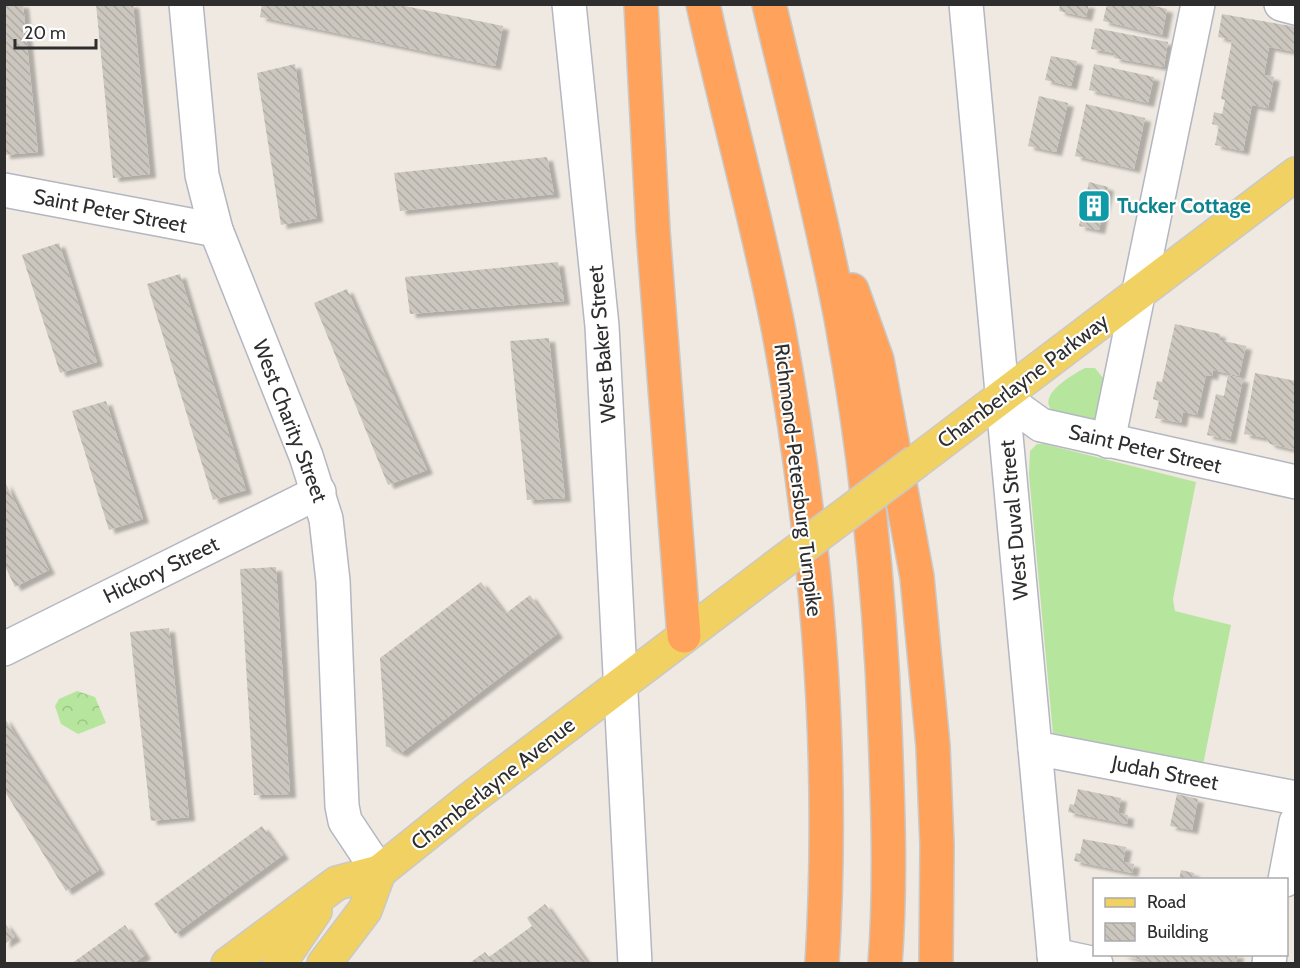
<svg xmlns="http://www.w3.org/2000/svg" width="1300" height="968" font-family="Cabin,sans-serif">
	<defs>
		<pattern id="park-crowns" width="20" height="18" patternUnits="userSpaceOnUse" patternTransform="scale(1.5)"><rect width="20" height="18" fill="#b6e59e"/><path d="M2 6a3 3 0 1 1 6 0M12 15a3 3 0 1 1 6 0" fill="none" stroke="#9dc588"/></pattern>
		<pattern id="building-back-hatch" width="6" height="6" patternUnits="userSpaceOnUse" patternTransform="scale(1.5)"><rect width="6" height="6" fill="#cbc7bf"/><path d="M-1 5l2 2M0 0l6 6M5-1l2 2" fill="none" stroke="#afaba4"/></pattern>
		<filter id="shadow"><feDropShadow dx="6" dy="4" stdDeviation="1.5" flood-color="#0004"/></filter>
	</defs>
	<rect width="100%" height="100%" fill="#efe9e1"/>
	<!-- grass -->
	<g fill="#b6e59e">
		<path d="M 1085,368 L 1095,368 L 1104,379 L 1099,424 C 1087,421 1068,421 1057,414 C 1031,398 1072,375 1085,368 Z"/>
		<path d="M 1037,444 L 1044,444 L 1196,482 L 1173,599 L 1175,611 L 1231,625 L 1203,765 L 1053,733 L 1029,475 L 1030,451 Z"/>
	</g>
	<!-- park -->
	<path fill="url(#park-crowns)" d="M 77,691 L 95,697 L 106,723 L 78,734 L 61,724 L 55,706 L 59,699 Z"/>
	<!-- building -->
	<g fill="url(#building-back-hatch)" filter="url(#shadow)">
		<path d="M 4,4 L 23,4 L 38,152 L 4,155 Z"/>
		<path d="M 96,4 L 133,4 L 150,174 L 113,178 Z"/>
		<path d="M 262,4 L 395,4 L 503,26 L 495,66 L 260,17 Z"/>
		<path d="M 1060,4 L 1089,4 L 1086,17 L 1059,11 Z"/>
		<path d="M 1107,4 L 1146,4 L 1167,9 L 1162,35 L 1103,21 Z"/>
		<path d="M 1222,14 L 1296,27 L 1296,52 L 1269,47 L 1264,75 L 1274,77 L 1268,108 L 1252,105 L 1243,151 L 1215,145 L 1219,126 L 1212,124 L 1214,112 L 1222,114 L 1225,100 L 1221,99 L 1232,40 L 1218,37 Z"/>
		<path d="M 1095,28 L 1168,42 L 1164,67 L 1114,58 L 1115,53 L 1091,49 Z"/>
		<path d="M 1051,56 L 1077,61 L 1071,86 L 1045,80 Z"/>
		<path d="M 295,64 L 317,218 L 281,225 L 257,73 Z"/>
		<path d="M 1094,64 L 1154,77 L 1148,103 L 1089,90 Z"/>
		<path d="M 1039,96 L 1068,103 L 1056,152 L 1028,146 Z"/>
		<path d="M 1086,104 L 1145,118 L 1134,169 L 1075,156 Z"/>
		<path d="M 547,157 L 554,194 L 400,211 L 394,173 Z"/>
		<path d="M 1089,182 L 1108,187 L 1099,230 L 1079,226 Z"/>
		<path d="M 59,243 L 97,362 L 60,373 L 22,255 Z"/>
		<path d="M 558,262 L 564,301 L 410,314 L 405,277 Z"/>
		<path d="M 180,274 L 246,490 L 213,500 L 147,284 Z"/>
		<path d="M 347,289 L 427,470 L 388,485 L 314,303 Z"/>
		<path d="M 1175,324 L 1220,334 L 1219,340 L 1246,346 L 1239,376 L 1213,370 L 1212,376 L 1206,375 L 1197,415 L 1183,412 L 1181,423 L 1155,418 L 1159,401 L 1153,399 L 1157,381 L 1162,382 Z"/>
		<path d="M 549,338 L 565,498 L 527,500 L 510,341 Z"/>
		<path d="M 1255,373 L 1296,381 L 1296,450 L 1270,444 L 1266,438 L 1244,434 Z"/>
		<path d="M 1228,375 L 1243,379 L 1230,440 L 1207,435 L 1216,394 L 1224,396 Z"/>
		<path d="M 106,401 L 143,519 L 109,530 L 72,411 Z"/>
		<path d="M 5,482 L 49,570 L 15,587 L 5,566 Z"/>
		<path d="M 276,567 L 290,794 L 254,795 L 240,569 Z"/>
		<path d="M 481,582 L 505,614 L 530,595 L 557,634 L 401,753 L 386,746 L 380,658 Z"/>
		<path d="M 169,628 L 189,817 L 151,821 L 130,632 Z"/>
		<path d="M 4,717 L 99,870 L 66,891 L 4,790 Z"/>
		<path d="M 1078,789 L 1121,798 L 1118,813 L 1128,815 L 1127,824 L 1068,812 L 1070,804 L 1074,805 Z"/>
		<path d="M 1177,794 L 1198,799 L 1192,830 L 1170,826 Z"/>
		<path d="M 262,826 L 283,855 L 175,934 L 154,904 Z"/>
		<path d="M 1083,839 L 1126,847 L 1123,862 L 1134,864 L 1132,873 L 1074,861 L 1076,853 L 1080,854 Z"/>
		<path d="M 1181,870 L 1194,873 L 1193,880 L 1179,880 Z"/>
		<path d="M 545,904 L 588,964 L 468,964 L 485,952 L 489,957 L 532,926 L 527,918 Z"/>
		<path d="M 4,922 L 15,937 L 4,944 Z"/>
		<path d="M 125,925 L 145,955 L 133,964 L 71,964 Z"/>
		<path d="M 1120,954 L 1238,954 L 1236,964 L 1155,964 Z"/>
	</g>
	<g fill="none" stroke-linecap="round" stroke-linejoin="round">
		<defs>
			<g id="minor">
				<path d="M 186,4 L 202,175 L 216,230 L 306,456 L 326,519 L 333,581 L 342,806 L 345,821 L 379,872"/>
				<path d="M 569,4 L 602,326 L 635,964"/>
				<path d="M 966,4 L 1055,964"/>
				<path d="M 1281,4 L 1296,8"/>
				<path d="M 4,190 L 216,230"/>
				<path d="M 1002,397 L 1041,425 L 1296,482"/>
				<path d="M 1108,441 L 1198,4"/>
				<path d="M 4,649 L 319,492"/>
				<path d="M 1035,748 L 1296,798"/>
				<path d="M 1285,880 L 1296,822"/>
				<path d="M 1054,955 L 1096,964"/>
				<path d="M 1269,964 L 1270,954"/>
			</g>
			<g id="major">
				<path d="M 917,461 L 1296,174"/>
				<path d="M 228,964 L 337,883 L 379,872 L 470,799 L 773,569"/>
				<path d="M 279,964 L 315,911"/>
				<path d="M 324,964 L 365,910 L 379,872"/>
			</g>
			<g id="highway">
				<path d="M 641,4 L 653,231 L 684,636"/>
				<path d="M 703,4 C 727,114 758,222 779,332 C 817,539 835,754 822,964"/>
				<path d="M 769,4 C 794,109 821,213 841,318 C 866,454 880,591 885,730 C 888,807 891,886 885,964"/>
				<path d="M 852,290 L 877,360 L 917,577 L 933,746 L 937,845 L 936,964"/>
			</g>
		</defs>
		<!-- minor casing -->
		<use href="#minor" stroke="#b4b7c1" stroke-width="36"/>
		<!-- major casing -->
		<use href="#major" stroke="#c9c9c9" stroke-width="36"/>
		<!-- highway casing -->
		<use href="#highway" stroke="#c9c9c9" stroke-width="36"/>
		<!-- minor -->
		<use href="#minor" stroke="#fff" stroke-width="33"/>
		<!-- major -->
		<use href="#major" stroke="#f2d163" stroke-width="33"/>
		<!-- highway -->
		<use href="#highway" stroke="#ffa35c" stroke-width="33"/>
		<defs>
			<path id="major-bridge" d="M 773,569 L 917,461"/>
		</defs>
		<!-- major-bridge casing -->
		<use href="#major-bridge" stroke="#c9c9c9" stroke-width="36" stroke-linecap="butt"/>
		<!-- major-bridge -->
		<use href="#major-bridge" stroke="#f2d163" stroke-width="33"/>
	</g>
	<!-- icons -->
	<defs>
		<symbol id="building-square" viewBox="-11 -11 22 22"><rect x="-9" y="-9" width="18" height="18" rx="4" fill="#0f9aa8" stroke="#fff"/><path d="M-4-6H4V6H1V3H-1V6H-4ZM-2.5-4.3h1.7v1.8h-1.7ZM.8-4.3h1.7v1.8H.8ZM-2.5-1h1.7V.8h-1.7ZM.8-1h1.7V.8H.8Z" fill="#fff"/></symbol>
	</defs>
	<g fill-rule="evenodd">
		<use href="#building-square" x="1075" y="187" width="38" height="38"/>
	</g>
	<g text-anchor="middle" stroke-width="4.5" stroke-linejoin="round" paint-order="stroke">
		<!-- culture labels -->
		<g font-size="21" font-weight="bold" fill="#0d838f" stroke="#fff" text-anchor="start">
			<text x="1117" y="213">Tucker Cottage</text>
		</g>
		<!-- street labels -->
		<g font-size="21" fill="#2e2e2e" stroke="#fff">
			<text transform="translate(110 211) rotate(11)" y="7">Saint Peter Street</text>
			<text transform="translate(602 344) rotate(-95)" y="7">West Baker Street</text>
			<text transform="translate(1023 381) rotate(-37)" y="7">Chamberlayne Parkway</text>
			<text transform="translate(290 421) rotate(69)" y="7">West Charity Street</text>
			<text transform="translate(1145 449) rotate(13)" y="7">Saint Peter Street</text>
			<text transform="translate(798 480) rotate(83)" y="7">Richmond-Petersburg Turnpike</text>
			<text transform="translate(1014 520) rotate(-95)" y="7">West Duval Street</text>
			<text transform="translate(161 570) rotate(-26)" y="7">Hickory Street</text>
			<text transform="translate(1165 773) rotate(11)" y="7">Judah Street</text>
			<text transform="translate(493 784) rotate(-38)" y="7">Chamberlayne Avenue</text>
		</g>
	</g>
	<!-- border -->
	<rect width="1300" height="968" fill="none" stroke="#2e2e2e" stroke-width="12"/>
	<!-- legend -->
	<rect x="1093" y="878" width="195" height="78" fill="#ffffff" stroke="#ababab" stroke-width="1.5"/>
	<rect x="1105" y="898" width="30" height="9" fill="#f2d163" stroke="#ababab" stroke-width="1.5"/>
	<text x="1147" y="908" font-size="18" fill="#2e2e2e">Road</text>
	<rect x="1105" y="923" width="30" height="18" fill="url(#building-back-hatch)" stroke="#ababab" stroke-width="1.5"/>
	<text x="1147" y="938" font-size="18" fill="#2e2e2e">Building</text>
	<!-- scale -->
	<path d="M15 39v9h81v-9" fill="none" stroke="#2e2e2e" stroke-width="3"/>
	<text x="24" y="39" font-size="18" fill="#2e2e2e" stroke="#ffffff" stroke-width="4.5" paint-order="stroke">20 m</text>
</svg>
